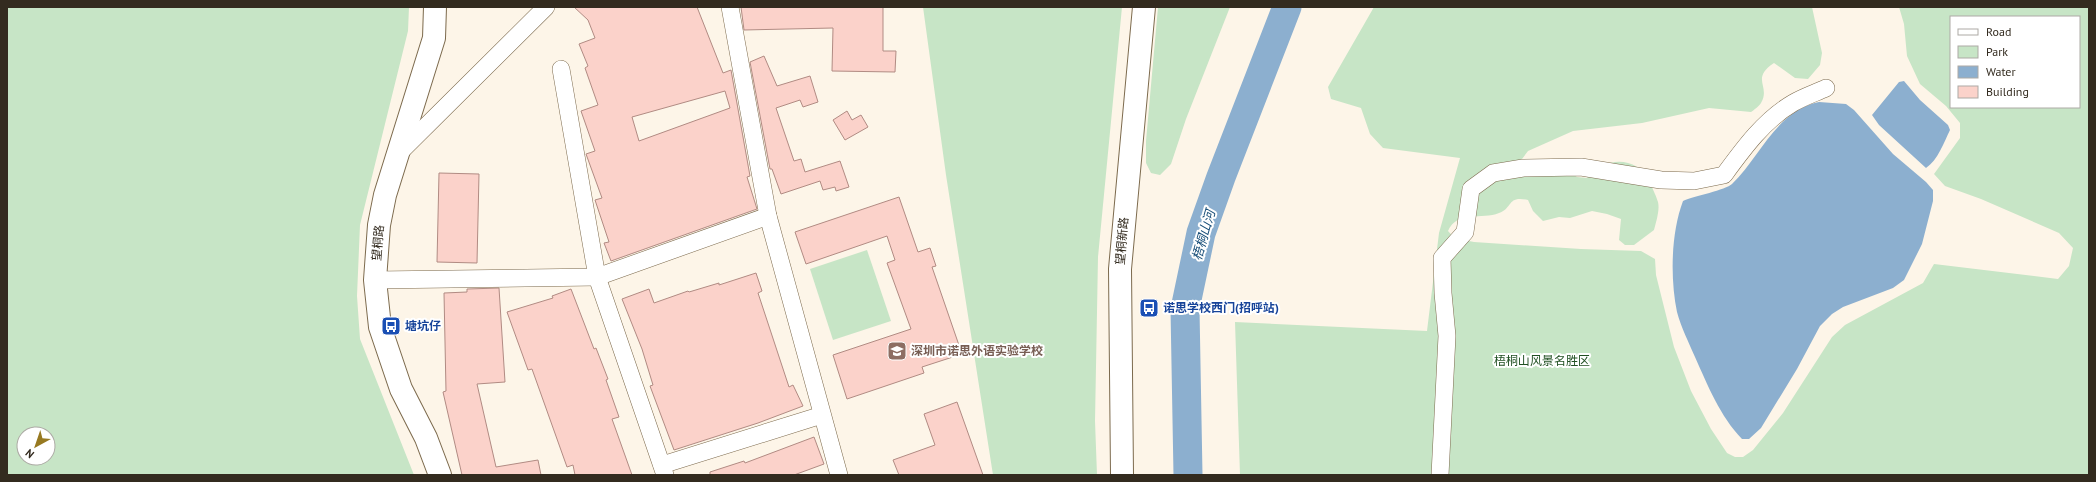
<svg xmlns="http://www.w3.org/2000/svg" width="2096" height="482" font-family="'PT Sans','Noto Sans SC',sans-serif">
	<rect width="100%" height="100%" fill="#fdf5e8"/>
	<!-- green -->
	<g fill="#c7e5c6" fill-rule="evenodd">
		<path d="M 7,7 L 409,7 L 408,31 L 360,225 L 357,296 L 360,339 L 414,475 L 7,475 ZM 24,434 L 48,434 L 48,458 L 24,458 Z"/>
		<path d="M 923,7 L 1122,7 L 1098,257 L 1095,421 L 1097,475 L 993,475 L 946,175 Z"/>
		<path d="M 1158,7 L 1230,7 L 1186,119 L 1171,164 L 1160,175 L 1151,173 L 1146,163 L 1146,141 Z"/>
		<path d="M 1374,7 L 1812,7 L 1822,53 L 1820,65 L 1808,79 L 1795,78 L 1774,63 C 1750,79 1771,86 1761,103 C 1759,106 1754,110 1751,112 L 1709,108 L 1642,123 L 1573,131 L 1528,151 L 1519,163 L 1566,170 L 1577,177 L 1587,178 C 1599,164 1619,156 1637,167 C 1646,173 1655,192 1658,202 C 1660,210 1656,222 1654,230 L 1634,245 L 1625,245 L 1619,240 L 1621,219 L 1607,214 L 1592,211 L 1570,218 L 1559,217 L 1543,221 L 1533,211 L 1528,200 C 1507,195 1513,208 1499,213 C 1482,220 1457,210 1448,231 C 1455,240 1464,240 1474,242 L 1581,249 L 1641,251 L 1655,259 L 1656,275 L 1674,347 L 1691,391 L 1711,429 L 1727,453 L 1735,457 L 1743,457 L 1753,450 L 1783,413 L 1832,337 L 1845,325 L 1923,283 L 1934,264 L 2058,279 L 2069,266 L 2073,248 L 2059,233 L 1981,199 L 1945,186 L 1934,174 L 1960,138 L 1960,123 L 1946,106 L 1920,84 L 1907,56 L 1904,24 L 1899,7 L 2089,7 L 2089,475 L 1240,475 L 1235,322 L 1427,331 L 1439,233 L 1460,158 L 1383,148 L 1370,134 L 1361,108 L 1331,99 L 1328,87 ZM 1951,17 L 2079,17 L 2079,107 L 1951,107 Z"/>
		<path d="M 867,250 L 891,321 L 833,340 L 810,269 Z"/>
	</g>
	<!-- water -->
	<g fill="#8cafcf">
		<path d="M 1904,81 L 1920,100 L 1948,125 L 1950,130 C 1944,142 1938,160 1926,168 L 1879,125 L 1872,115 L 1899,82 Z"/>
		<path d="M 1819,102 L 1846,104 L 1854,110 L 1893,154 L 1926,182 L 1933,190 L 1933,201 L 1922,244 L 1904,280 L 1893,288 L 1843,307 L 1832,314 L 1820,326 L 1797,369 L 1761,428 L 1749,439 L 1742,439 C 1720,416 1708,386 1695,357 C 1689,343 1681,327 1677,312 C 1670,278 1671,233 1683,201 C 1694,196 1726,190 1732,184 C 1761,156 1776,111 1819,102 Z"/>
	</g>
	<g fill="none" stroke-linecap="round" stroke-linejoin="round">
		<!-- river -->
		<path stroke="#8cafcf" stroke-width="29" d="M 1188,475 L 1185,309 L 1201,233 L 1221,177 L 1287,7"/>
	</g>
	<!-- building -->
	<g fill="#fbd2ca" stroke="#b18b83" fill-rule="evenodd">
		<path d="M 574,7 L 697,7 L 723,73 L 731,70 L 750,176 L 747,177 L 757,209 L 611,261 L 604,243 L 609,242 L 595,200 L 602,198 L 586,154 L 595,151 L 581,111 L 598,105 L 585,68 L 588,66 L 579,44 L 595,38 L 588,20 ZM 725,91 L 730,108 L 639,141 L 632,117 Z"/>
		<path d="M 741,7 L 883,7 L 883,51 L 896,51 L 895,72 L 832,71 L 833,28 L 744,30 Z"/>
		<path d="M 764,56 L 777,86 L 810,76 L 818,102 L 803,107 L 800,100 L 776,108 L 794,161 L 801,159 L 805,172 L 840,161 L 849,187 L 836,191 L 835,187 L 823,190 L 820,181 L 781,194 L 772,169 L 770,169 L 750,62 Z"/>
		<path d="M 847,111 L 852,120 L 861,115 L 868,127 L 845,140 L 833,120 Z"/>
		<path d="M 439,173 L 479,174 L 477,263 L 437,262 Z"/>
		<path d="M 899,197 L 918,252 L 930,248 L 936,266 L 932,267 L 962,354 L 922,367 L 924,373 L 847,399 L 833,355 L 911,329 L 887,263 L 895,260 L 887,236 L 806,264 L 795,232 Z"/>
		<path d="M 756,273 L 762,291 L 758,293 L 789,387 L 793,385 L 803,406 L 758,423 L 674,450 L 650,386 L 653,385 L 642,349 L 622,299 L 649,289 L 654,303 L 688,291 L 689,292 L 719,283 L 719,285 Z"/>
		<path d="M 499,288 L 505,382 L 477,384 L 496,467 L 538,460 L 541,475 L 462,475 L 443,392 L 446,391 L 444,293 L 467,292 L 467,289 Z"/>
		<path d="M 571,289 L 594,349 L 596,348 L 608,379 L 606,380 L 619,417 L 612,419 L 632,475 L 575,475 L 573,465 L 567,467 L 532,369 L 528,370 L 507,312 L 553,298 L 552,296 Z"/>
		<path d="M 957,402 L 983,475 L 899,475 L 893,460 L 935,445 L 924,414 Z"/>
		<path d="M 814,437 L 824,464 L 794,475 L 710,475 L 710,472 L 744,461 L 745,463 Z"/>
	</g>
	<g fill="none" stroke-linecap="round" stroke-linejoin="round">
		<defs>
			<g id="street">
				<path d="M 730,7 L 768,216 L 839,475"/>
				<path d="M 561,69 L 597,277 L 665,475"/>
				<path d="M 398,154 L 546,7"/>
				<path d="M 375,280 L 597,277 L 768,216"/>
				<path d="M 662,465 L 822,415"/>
				<path d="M 1440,475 L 1447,336 L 1443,293 L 1442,258 L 1465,232 L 1471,189 L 1493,173 L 1523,168 L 1581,167 L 1661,180 L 1694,181 L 1724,175 C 1743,149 1764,120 1793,103 C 1803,97 1815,93 1826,88"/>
			</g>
			<g id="secondary">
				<path d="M 435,7 L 434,38 L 385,195 L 379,225 L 375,280 L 380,327 L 401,389 L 426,438 L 440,475"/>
				<path d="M 1122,475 L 1120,269 L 1144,7"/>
			</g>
		</defs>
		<!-- street casing -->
		<use href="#street" stroke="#7c6a4d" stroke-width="18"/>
		<!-- secondary casing -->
		<use href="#secondary" stroke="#7c6a4d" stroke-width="24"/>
		<!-- street -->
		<use href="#street" stroke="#fff" stroke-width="17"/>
		<!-- secondary -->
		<use href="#secondary" stroke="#fff" stroke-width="22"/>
	</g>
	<!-- icons -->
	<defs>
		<symbol id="bus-square" viewBox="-11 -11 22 22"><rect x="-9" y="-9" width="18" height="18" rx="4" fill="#1a4fb4" stroke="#fff"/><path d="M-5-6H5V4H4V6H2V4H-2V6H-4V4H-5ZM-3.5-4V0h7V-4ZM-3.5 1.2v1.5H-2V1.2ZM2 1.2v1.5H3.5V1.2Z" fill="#fff"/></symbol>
		<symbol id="school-square" viewBox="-11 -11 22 22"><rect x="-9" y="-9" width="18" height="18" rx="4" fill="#8d6e63" stroke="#fff"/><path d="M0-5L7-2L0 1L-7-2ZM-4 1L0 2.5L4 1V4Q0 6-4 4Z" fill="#fff"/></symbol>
	</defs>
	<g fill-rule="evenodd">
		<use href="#bus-square" x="1138" y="297" width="22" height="22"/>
		<use href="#bus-square" x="380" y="315" width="22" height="22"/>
		<use href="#school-square" x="886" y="340" width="22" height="22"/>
	</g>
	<g text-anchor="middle" stroke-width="4" stroke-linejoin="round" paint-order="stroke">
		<!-- street labels -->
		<g font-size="12" fill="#332b1f" stroke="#fff">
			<text transform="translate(1122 241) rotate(-85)" y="4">望桐新路</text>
			<text transform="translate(378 243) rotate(-85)" y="4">望桐路</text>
		</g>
		<!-- transit labels -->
		<g font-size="12" font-weight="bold" fill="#164399" stroke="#fff" text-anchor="start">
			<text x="1163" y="312">诺思学校西门(招呼站)</text>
			<text x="405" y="330">塘坑仔</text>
		</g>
		<!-- education labels -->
		<g font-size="12" font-weight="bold" fill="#785e54" stroke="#fff" text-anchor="start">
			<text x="911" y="355">深圳市诺思外语实验学校</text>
		</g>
		<!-- park labels -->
		<g font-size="12" fill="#204f22" stroke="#fff">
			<text x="1542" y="365">梧桐山风景名胜区</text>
		</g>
		<!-- water labels -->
		<g font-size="13" font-style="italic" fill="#184e78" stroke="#fff">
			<text transform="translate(1203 235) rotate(-74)" y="5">梧桐山河</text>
		</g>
	</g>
	<!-- border -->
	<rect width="2096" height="482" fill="none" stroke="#332b1f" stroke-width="16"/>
	<!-- legend -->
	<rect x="1950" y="16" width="130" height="92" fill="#ffffff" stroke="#adaaa5"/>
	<rect x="1958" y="29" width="20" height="6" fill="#ffffff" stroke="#adaaa5"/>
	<text x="1986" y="36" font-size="12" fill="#332b1f">Road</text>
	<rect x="1958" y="46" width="20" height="12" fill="#c7e5c6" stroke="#adaaa5"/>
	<text x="1986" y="56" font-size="12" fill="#332b1f">Park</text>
	<rect x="1958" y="66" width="20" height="12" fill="#8cafcf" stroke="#adaaa5"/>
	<text x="1986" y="76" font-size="12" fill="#332b1f">Water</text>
	<rect x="1958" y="86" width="20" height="12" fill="#fbd2ca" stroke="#adaaa5"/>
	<text x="1986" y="96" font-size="12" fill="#332b1f">Building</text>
	<!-- north arrow -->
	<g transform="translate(36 446) rotate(220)"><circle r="19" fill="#ffffff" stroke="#adaaa5"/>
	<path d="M0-3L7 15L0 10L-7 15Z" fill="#977921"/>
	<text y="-6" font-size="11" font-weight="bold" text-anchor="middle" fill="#332b1f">N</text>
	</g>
</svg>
